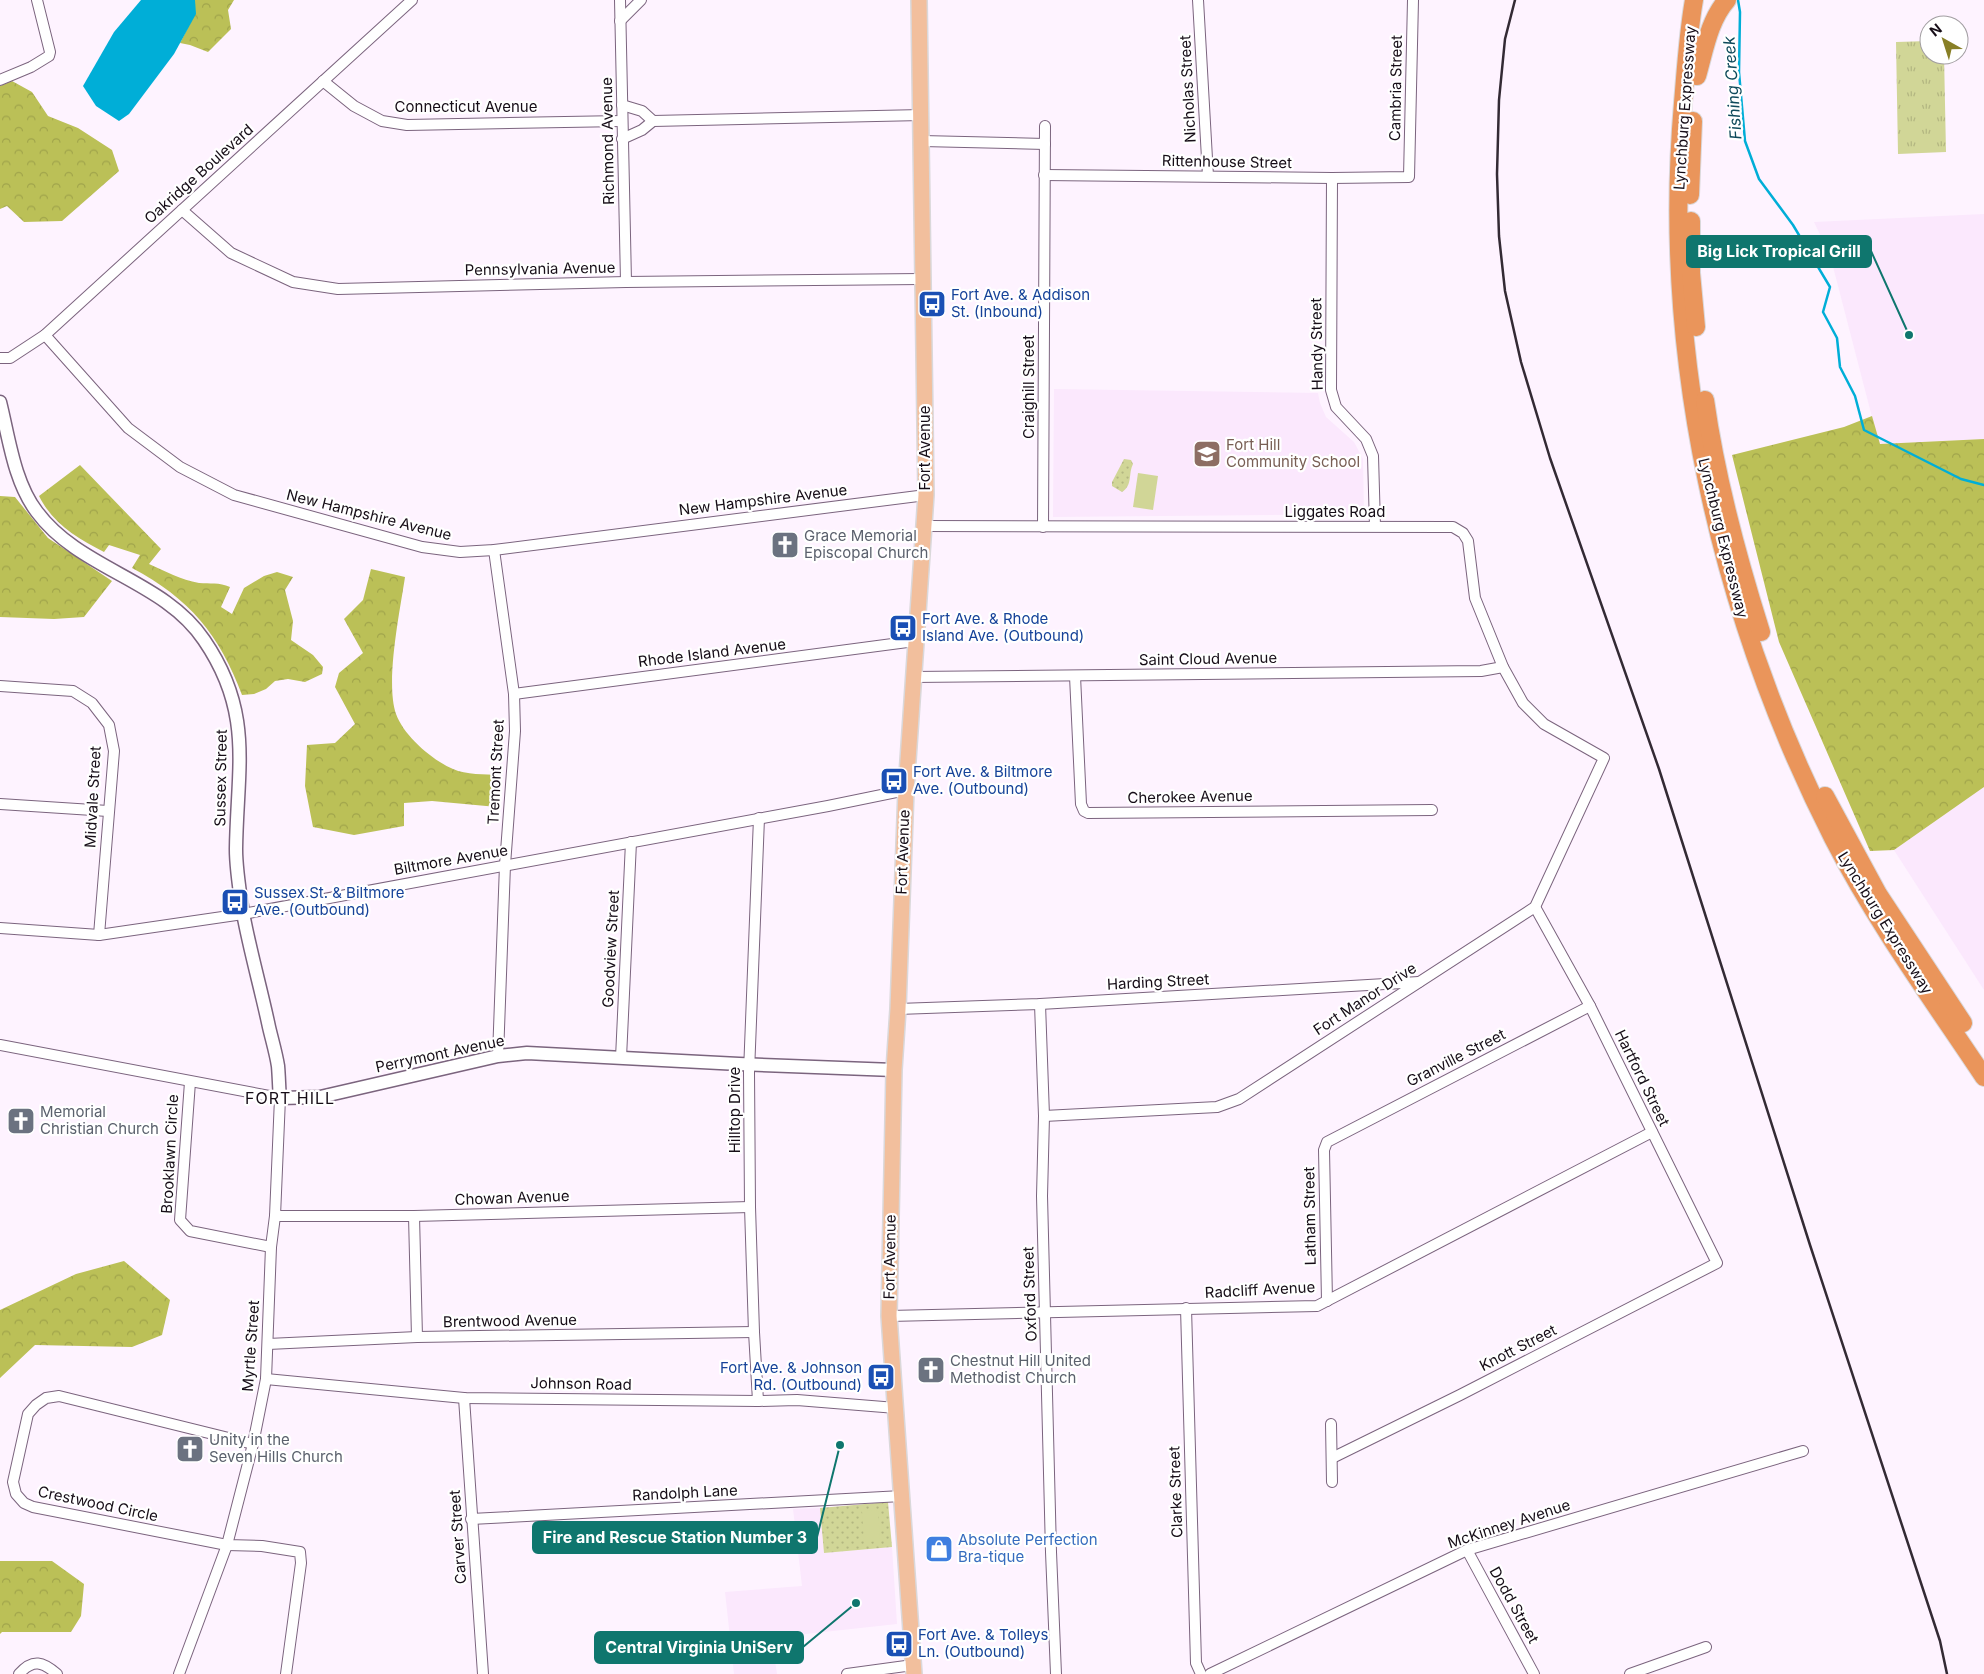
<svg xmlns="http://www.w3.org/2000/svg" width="1984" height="1674" font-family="Inter,sans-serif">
	<defs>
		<pattern id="grass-tufts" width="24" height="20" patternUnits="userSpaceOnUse" patternTransform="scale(1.25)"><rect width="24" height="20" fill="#d1d697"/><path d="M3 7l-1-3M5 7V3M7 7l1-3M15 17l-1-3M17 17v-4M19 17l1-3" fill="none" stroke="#b3b681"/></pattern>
		<pattern id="forest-crowns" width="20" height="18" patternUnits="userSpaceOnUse" patternTransform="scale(1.25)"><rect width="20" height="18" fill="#bbc057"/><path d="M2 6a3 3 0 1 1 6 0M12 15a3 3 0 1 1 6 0" fill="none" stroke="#a0a44b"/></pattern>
		<pattern id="park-dots" width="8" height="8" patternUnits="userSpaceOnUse" patternTransform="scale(1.25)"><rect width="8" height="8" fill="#d1d697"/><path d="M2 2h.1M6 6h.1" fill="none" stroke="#b3b681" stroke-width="1.8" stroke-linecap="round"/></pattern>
	</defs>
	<rect width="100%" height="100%" fill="#fef3ff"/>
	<!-- built -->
	<g fill="#fbe8fd">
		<path d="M 1984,214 L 1984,439 L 1879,444 L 1830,255 L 1814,222 Z"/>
		<path d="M 1054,389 L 1318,393 L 1320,403 L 1326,417 L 1354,442 L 1363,459 L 1364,514 L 1053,517 Z"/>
		<path d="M 1984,787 L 1984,990 L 1894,850 Z"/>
		<path d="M 820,1508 L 824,1553 L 892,1547 L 897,1624 L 778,1637 L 775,1661 L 777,1674 L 734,1674 L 725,1592 L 802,1586 L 793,1509 Z"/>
	</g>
	<!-- grass -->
	<path fill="url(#grass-tufts)" d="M 1929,41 L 1929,55 L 1944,55 L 1946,152 L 1898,154 L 1896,42 Z"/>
	<!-- forest -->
	<g fill="url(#forest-crowns)">
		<path d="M 195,0 L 234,0 L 228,10 L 231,29 L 208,52 L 190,45 L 180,43 L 195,14 Z"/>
		<path d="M 12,81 L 32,92 L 48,116 L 78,128 L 112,150 L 119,171 L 62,221 L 24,222 L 7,206 L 0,209 L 0,86 Z"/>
		<path d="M 1872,416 L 1880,444 L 1984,439 L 1984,787 L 1894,850 L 1870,851 L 1779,642 L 1732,455 L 1844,427 Z"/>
		<path d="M 80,465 L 161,549 L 149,564 C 165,571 181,580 199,583 C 210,584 219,582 230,587 L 221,607 L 232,614 L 244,588 L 264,576 L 277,572 L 293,577 L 285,590 L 293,621 L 291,640 L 313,655 L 323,667 L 322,674 L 305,682 L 288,679 L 275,681 L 266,689 L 254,694 L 242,695 C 219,634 190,599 132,568 L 140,555 L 109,545 L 104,552 C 77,538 53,524 39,496 Z"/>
		<path d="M 0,496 L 15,497 L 48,538 L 112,581 L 84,617 L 54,619 L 0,617 Z"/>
		<path d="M 371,569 L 405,577 C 400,611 385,682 396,714 C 404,736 432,760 453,769 C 466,775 485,774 499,775 L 497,807 L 432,801 L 404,803 L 404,826 L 354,835 L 313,827 L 305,786 L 307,745 L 335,743 L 355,724 L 335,687 L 339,673 L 363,653 L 344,619 L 363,600 Z"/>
		<path d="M 124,1261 L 170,1300 L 162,1335 L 132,1347 L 35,1345 L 0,1378 L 0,1310 L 76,1274 Z"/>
		<path d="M 0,1561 L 52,1561 L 84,1584 L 81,1616 L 71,1632 L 2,1632 L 0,1634 Z"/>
	</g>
	<!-- park -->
	<g fill="url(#park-dots)">
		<path d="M 1124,459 L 1131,460 L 1133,464 C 1128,474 1133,485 1122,492 L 1112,486 L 1112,482 Z"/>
		<path d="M 888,1502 L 892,1547 L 824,1553 L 820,1508 Z"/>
	</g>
	<!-- pitch -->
	<g fill="#d1d697">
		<path d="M 1138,473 L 1158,476 L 1153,510 L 1133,507 Z"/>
		<path d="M 878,1510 L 880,1541 L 864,1542 L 862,1511 Z"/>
	</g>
	<!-- water -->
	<path fill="#00aed7" d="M 141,0 L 195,0 L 196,14 L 174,54 L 129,114 L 119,121 L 96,106 L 83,86 L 114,32 Z"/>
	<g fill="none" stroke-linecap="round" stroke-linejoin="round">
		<!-- stream -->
		<path stroke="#00aed7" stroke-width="2.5" d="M 1738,0 L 1740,12 L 1739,72 L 1745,141 L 1759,179 L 1793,225 L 1830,287 L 1823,312 L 1837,338 L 1840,367 L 1855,396 L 1864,430 L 1961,479 L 1984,485"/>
		<defs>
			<g id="minor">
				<path d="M 620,0 L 626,282"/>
				<path d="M 1198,0 L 1208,176"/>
				<path d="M 620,21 L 641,0"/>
				<path d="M 0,80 L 31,67 L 49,56 L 50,52 L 37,0"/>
				<path d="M 323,81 L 354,106 L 382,121 L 407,125 L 622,121"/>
				<path d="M 622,105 L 642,111 L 653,121"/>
				<path d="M 622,139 L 642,130 L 653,121 L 922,115"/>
				<path d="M 922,141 L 1045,144"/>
				<path d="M 1044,175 L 1332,178 L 1409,177 L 1413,0"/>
				<path d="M 1332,178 L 1331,390 L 1336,407 L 1366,439 L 1373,456 L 1375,526"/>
				<path d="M 182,210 L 231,253 L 293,282 L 338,289 L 626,282 L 922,279"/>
				<path d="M 45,335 L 128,428 L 180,467 L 234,495 L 422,547 L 460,552 L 494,550 L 926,495"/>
				<path d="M 0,358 L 10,358 L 45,335 L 412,0"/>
				<path d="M 924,526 L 1453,527 L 1463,533 L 1468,541 L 1475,598 L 1503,667 L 1523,703 L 1544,724 L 1604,758 L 1535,907 L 1239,1099 L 1217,1107 L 1044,1116"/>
				<path d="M 1043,527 L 1045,126"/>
				<path d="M 494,550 L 514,694 L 515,731 L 505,865 L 498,1056"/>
				<path d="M 1075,676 L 1081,804 L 1084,811 L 1088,813 L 1432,810"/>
				<path d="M 913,677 L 1481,671 L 1503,667"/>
				<path d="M 0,686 L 73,691 L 92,703 L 109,725 L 114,751 L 99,935"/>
				<path d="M 514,694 L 915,641"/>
				<path d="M 0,804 L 108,811"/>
				<path d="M 0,928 L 99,935 L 243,914 L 828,806 L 906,790"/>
				<path d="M 1040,1004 L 1044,1116 L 1042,1196 L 1051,1552 L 1056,1674"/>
				<path d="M 898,1009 L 1040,1004 L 1419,982"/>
				<path d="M 0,1045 L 280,1098 L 275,1216 L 271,1247 L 266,1379 L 253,1444 L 227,1545 L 179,1674"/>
				<path d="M 621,1058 L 631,842"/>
				<path d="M 190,1082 L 180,1220 L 190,1231 L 271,1247"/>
				<path d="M 275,1216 L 414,1216 L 750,1207"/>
				<path d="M 414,1216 L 417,1337"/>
				<path d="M 1327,1301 L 1324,1150 L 1327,1142 L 1590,1006"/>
				<path d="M 1186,1308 L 1196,1663 L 1201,1674"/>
				<path d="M 889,1316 L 1317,1306 L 1652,1132"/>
				<path d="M 268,1344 L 417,1337 L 754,1332"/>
				<path d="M 266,1379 L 464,1398 L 758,1401 L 797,1400 L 896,1408"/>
				<path d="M 464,1398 L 483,1674"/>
				<path d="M 758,1401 L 754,1332 L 750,1207 L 749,1072 L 759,818"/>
				<path d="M 1331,1424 L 1332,1482"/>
				<path d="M 253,1444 L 59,1396 L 46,1398 L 36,1405 L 28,1414 L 13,1482 L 16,1494 L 24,1503 L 33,1507 L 227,1545 L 262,1546 L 300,1552 L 301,1563 L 286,1674"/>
				<path d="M 1332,1458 L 1460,1395 L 1717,1263 L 1590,1006 L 1535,907"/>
				<path d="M 471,1519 L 902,1496"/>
				<path d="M 1467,1550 L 1534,1674"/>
				<path d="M 19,1674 C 33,1658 43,1662 57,1674"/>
				<path d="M 847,1674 L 913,1665"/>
				<path d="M 1210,1674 L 1467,1550 L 1803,1451"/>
				<path d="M 1630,1674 L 1706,1647"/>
			</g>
			<path id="tertiary" d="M 0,402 C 9,438 14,482 37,512 C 80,570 164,580 204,640 C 254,713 237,768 236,849 C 236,870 240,893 243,913 C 250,951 261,989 269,1027 C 272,1040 276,1053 278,1066 C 279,1077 279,1088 280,1098 L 320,1097 L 498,1056 L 527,1053 L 739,1064 L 894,1070"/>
			<path id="primary" d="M 914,1674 L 889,1316 L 894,1070 L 898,1009 L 906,790 L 926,495 L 919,0"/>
			<g id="motorway">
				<path d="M 1694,0 C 1688,34 1686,68 1683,103 C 1661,356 1719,613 1833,838 C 1876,922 1932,999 1984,1077"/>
				<path d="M 1697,76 C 1704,52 1709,20 1727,0"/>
				<path d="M 1690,195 L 1693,121"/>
				<path d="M 1691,221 L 1691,273 L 1696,327"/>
				<path d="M 1705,400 C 1716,479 1737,556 1761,632"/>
				<path d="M 1825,796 L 1878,894 L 1963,1023"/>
			</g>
		</defs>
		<!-- minor casing -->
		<use href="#minor" stroke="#7b647e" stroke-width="12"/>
		<!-- tertiary casing -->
		<use href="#tertiary" stroke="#7b647e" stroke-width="15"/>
		<!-- primary casing -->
		<use href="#primary" stroke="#dad8da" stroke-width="18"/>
		<!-- motorway casing -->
		<use href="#motorway" stroke="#dad8da" stroke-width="20"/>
		<!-- minor -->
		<use href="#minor" stroke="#fff" stroke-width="10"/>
		<!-- tertiary -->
		<use href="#tertiary" stroke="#fff" stroke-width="12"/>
		<!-- primary -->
		<use href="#primary" stroke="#f2bf9d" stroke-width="15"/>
		<!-- motorway -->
		<use href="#motorway" stroke="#ea955b" stroke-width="18"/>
		<!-- rail -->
		<path stroke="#332a34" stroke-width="2.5" d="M 1515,0 L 1505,39 L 1499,100 L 1497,174 L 1499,236 L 1505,291 L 1521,362 L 1550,458 L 1659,769 L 1810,1245 L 1940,1641 L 1947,1674"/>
	</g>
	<!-- icons -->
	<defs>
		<symbol id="bus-square" viewBox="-11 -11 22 22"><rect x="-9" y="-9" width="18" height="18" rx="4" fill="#1a4fb4" stroke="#fff"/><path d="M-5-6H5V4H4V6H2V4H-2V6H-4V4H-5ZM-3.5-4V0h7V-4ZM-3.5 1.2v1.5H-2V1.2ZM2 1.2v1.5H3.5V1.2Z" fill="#fff"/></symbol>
		<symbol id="school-square" viewBox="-11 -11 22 22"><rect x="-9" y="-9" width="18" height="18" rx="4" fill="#8d6e63" stroke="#fff"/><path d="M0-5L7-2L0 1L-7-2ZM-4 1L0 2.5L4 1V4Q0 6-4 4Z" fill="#fff"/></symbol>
		<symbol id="church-square" viewBox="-11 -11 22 22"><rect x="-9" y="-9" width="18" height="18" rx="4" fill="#6b7280" stroke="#fff"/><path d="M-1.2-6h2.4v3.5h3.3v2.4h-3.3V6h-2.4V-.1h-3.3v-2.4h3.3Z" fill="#fff"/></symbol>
		<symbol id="shop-square" viewBox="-11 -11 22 22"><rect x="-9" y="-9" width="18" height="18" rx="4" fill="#3f7fe0" stroke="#fff"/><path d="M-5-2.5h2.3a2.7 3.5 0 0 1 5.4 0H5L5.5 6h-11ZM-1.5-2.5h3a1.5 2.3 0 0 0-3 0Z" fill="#fff"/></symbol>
	</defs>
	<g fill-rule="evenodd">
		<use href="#bus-square" x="916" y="288" width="32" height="32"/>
		<use href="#school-square" x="1191" y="438" width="32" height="32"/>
		<use href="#church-square" x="769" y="529" width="32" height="32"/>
		<use href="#bus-square" x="887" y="612" width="32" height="32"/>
		<use href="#bus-square" x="878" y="765" width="32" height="32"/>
		<use href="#bus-square" x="219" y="886" width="32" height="32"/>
		<use href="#church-square" x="5" y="1105" width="32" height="32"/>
		<use href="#church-square" x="915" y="1354" width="32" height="32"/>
		<use href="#bus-square" x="865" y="1361" width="32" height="32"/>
		<use href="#church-square" x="174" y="1433" width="32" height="32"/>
		<use href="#shop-square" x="923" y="1533" width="32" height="32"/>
		<use href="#bus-square" x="883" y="1628" width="32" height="32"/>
	</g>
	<g text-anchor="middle" stroke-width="4.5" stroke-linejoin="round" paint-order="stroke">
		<!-- street labels -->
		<g font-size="15" fill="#160d17" stroke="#fff">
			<text transform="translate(1396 88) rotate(-89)" y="5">Cambria Street</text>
			<text transform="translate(1188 89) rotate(-93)" y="5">Nicholas Street</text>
			<text x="466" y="112">Connecticut Avenue</text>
			<text transform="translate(1685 108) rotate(-86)" y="5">Lynchburg Expressway</text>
			<text transform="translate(608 141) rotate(-91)" y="5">Richmond Avenue</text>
			<text transform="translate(1227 162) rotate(1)" y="5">Rittenhouse Street</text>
			<text transform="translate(199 174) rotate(-42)" y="5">Oakridge Boulevard</text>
			<text transform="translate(540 269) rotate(-1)" y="5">Pennsylvania Avenue</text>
			<text transform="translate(1317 344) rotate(-91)" y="5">Handy Street</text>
			<text transform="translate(1029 387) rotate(-90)" y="5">Craighill Street</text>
			<text transform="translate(925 448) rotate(-90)" y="5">Fort Avenue</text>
			<text transform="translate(763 500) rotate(-7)" y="5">New Hampshire Avenue</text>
			<text x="1335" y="517">Liggates Road</text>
			<text transform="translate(369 515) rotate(14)" y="5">New Hampshire Avenue</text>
			<text transform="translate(1723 538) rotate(76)" y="5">Lynchburg Expressway</text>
			<text transform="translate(712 653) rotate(-7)" y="5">Rhode Island Avenue</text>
			<text transform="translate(1208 659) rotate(-1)" y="5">Saint Cloud Avenue</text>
			<text transform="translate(496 772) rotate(-87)" y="5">Tremont Street</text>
			<text transform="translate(221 778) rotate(-89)" y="5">Sussex Street</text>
			<text transform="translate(93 797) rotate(-87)" y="5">Midvale Street</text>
			<text transform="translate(1190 797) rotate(-1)" y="5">Cherokee Avenue</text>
			<text transform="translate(903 852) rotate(-88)" y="5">Fort Avenue</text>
			<text transform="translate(451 860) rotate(-10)" y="5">Biltmore Avenue</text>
			<text transform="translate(1885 923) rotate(58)" y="5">Lynchburg Expressway</text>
			<text transform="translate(611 949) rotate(-87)" y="5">Goodview Street</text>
			<text transform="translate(1158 982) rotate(-3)" y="5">Harding Street</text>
			<text transform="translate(1365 999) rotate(-33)" y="5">Fort Manor Drive</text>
			<text transform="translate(440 1054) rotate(-12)" y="5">Perrymont Avenue</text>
			<text transform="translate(1456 1058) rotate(-27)" y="5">Granville Street</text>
			<text transform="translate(1642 1078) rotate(64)" y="5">Hartford Street</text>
			<text transform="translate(735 1110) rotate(-90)" y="5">Hilltop Drive</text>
			<text transform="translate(170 1154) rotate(-87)" y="5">Brooklawn Circle</text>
			<text transform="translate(512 1198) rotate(-2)" y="5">Chowan Avenue</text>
			<text transform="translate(1310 1216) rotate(-91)" y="5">Latham Street</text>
			<text transform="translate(890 1257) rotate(-89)" y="5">Fort Avenue</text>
			<text transform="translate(1260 1290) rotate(-3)" y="5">Radcliff Avenue</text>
			<text transform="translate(1030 1294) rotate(-92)" y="5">Oxford Street</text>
			<text transform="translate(510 1321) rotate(-1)" y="5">Brentwood Avenue</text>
			<text transform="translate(251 1346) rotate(-86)" y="5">Myrtle Street</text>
			<text transform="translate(1518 1348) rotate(-27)" y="5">Knott Street</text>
			<text transform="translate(581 1384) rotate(1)" y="5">Johnson Road</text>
			<text transform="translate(1176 1492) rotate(-92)" y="5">Clarke Street</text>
			<text transform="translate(685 1493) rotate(-3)" y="5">Randolph Lane</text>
			<text transform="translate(98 1504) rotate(12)" y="5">Crestwood Circle</text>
			<text transform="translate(1509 1524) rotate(-18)" y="5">McKinney Avenue</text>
			<text transform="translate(458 1537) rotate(-94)" y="5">Carver Street</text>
			<text transform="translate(1514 1605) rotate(61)" y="5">Dodd Street</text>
		</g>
		<!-- transit labels -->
		<g font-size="15" fill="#164399" stroke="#fff" text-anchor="start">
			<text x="951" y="300">Fort Ave. &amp; Addison<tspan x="951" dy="17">St. (Inbound)</tspan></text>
			<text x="922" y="624">Fort Ave. &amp; Rhode<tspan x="922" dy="17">Island Ave. (Outbound)</tspan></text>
			<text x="913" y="777">Fort Ave. &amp; Biltmore<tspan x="913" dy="17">Ave. (Outbound)</tspan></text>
			<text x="254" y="898">Sussex St. &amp; Biltmore<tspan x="254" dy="17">Ave. (Outbound)</tspan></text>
			<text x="862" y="1373" text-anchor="end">Fort Ave. &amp; Johnson<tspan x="862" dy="17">Rd. (Outbound)</tspan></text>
			<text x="918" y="1640">Fort Ave. &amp; Tolleys<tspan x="918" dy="17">Ln. (Outbound)</tspan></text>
		</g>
		<!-- education labels -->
		<g font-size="15" fill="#785e54" stroke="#fff" text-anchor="start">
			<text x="1226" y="450">Fort Hill<tspan x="1226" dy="17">Community School</tspan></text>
		</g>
		<!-- worship labels -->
		<g font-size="15" fill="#5b616d" stroke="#fff" text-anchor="start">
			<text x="804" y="541">Grace Memorial<tspan x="804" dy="17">Episcopal Church</tspan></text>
			<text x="40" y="1117">Memorial<tspan x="40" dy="17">Christian Church</tspan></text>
			<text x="950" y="1366">Chestnut Hill United<tspan x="950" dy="17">Methodist Church</tspan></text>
			<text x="209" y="1445">Unity in the<tspan x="209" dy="17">Seven Hills Church</tspan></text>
		</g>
		<!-- shop labels -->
		<g font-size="15" fill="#366cbe" stroke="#fff" text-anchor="start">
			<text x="958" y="1545">Absolute Perfection<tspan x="958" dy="17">Bra-tique</tspan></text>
		</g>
		<!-- water labels -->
		<g font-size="16" font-style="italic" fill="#0f4a5b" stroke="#fff">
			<text transform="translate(1732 88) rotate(-94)" y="6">Fishing Creek</text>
		</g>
		<!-- neighbourhood labels -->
		<g font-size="16" letter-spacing="1" fill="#160d17" stroke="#fff">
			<text x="290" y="1104">FORT HILL</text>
		</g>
	</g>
	<!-- callouts -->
	<path fill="none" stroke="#0f766e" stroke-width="2" d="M1909 335L1871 251M840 1445L817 1537M856 1603L803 1647"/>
	<g fill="#0f766e" stroke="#fff" stroke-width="2">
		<circle cx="1909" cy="335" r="5"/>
		<circle cx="840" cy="1445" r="5"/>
		<circle cx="856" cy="1603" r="5"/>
	</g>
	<g fill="#0f766e" stroke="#0f766e" stroke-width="2">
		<rect x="1687" y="236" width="184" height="31" rx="5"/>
		<rect x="533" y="1522" width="284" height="31" rx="5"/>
		<rect x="595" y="1632" width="208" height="31" rx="5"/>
	</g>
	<g font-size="16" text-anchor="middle" font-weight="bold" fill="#fff">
		<text x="1779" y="257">Big Lick Tropical Grill</text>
		<text x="675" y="1543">Fire and Rescue Station Number 3</text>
		<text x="699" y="1653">Central Virginia UniServ</text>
	</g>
	<!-- north arrow -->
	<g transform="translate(1944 40) rotate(321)"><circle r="24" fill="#ffffff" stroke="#a29ea2"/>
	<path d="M0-4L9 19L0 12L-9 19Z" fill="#887f26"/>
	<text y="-8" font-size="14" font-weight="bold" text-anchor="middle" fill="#160d17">N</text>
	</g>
</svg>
